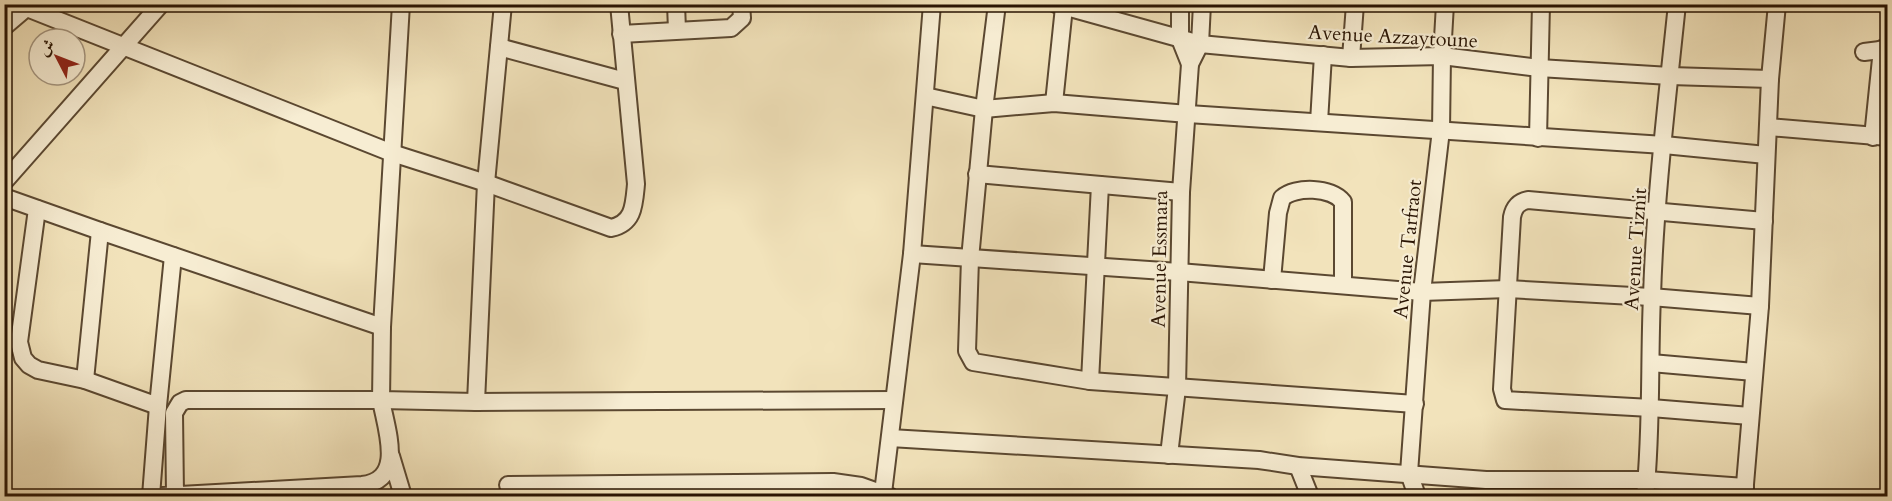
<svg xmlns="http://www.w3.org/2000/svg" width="1892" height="501" font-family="Cardo,Amiri,serif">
	<rect width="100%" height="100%" fill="#f2e3bb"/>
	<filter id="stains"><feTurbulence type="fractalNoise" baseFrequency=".00333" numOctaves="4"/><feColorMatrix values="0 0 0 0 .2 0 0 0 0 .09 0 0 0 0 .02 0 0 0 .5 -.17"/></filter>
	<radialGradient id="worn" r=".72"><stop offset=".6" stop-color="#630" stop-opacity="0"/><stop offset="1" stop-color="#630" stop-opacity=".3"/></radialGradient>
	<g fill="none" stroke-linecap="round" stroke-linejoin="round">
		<defs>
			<g id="street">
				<path d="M 401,4 L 382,327 L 381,400 L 476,402 L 894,400"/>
				<path d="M 676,4 L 677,30"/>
				<path d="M 997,4 L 984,109 L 970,259 L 967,351 L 973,362 L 1090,381 L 1415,404"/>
				<path d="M 1056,4 L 1200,44 L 1351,58 L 1442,56 L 1539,68 L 1670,76 L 1770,79"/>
				<path d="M 1180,4 L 1180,39 L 1190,64"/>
				<path d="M 27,8 L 392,153 L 486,183 L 611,228 C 634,223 634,205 636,184 L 619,4"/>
				<path d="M 4,27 L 31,4"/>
				<path d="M 621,34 L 731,28 L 742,18 L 741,4"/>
				<path d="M 499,47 L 625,81"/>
				<path d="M 1864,52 L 1888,49"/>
				<path d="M 1351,58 L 1355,4"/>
				<path d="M 925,96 L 984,109 L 1054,103 L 1188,114 L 1664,145 L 1766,155"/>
				<path d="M 1054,103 L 1064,7"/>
				<path d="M 1319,122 L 1323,55"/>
				<path d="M 1769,127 L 1888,137"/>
				<path d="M 1873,137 L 1882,49"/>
				<path d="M 1538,138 L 1541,4"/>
				<path d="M 977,174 L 1181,192"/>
				<path d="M 4,182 L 161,4"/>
				<path d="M 4,197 L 100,231 L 382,327"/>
				<path d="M 37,209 L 19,342 L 23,358 L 29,365 L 38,370 L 85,380 L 158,406"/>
				<path d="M 912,254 L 1179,272 L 1422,292 L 1508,289 L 1651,297 L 1760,306"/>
				<path d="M 1272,280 L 1278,213 L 1282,198 C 1295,186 1332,187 1343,202 L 1343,285"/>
				<path d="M 1651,363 L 1754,372"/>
				<path d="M 85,380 L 100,231"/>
				<path d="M 1090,381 L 1100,185"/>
				<path d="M 476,402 L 486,183 L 503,4"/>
				<path d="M 1750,416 L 1651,408 L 1505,400 L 1502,389 L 1512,217 C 1514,207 1518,202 1528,200 L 1764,221"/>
				<path d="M 890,438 L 1259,460 L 1298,466 L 1486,480 L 1647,480 L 1745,487"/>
				<path d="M 1169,455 L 1177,388 L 1181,192 L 1190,64 L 1200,44 L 1202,4"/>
				<path d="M 391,456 L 403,496"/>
				<path d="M 1298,466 L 1310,496"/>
				<path d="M 508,485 L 833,482 L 861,486 L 889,496"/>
				<path d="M 883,493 L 912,254 L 932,4"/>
				<path d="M 151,496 L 158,406 L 173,256"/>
				<path d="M 162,496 L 362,485 C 406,480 386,429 381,400 L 186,400 L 180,403 L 174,413 L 175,495"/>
				<path d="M 1417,496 L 1409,473 L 1422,292 L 1441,130 L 1442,56 L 1445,4"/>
				<path d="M 1645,496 C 1652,430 1649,363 1652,296 C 1655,198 1667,101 1677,4"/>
				<path d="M 1744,496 L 1760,306 L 1770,79 L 1777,4"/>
			</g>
		</defs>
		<!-- street casing -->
		<use href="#street" stroke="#5b4831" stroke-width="20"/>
		<!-- street -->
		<use href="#street" stroke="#f7edd3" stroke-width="16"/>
	</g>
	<g text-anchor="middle" stroke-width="4.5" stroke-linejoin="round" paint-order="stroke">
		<!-- street labels -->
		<g font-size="20" fill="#291403" stroke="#f7edd3">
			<text transform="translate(1393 36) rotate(3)" y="7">Avenue Azzaytoune</text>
			<text transform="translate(1407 249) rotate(-84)" y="7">Avenue Tarfraot</text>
			<text transform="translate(1635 249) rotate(-86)" y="7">Avenue Tiznit</text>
			<text transform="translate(1159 259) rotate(-89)" y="7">Avenue Essmara</text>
		</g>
	</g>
	<!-- margin -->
	<rect width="1892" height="501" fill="none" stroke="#f2e3bb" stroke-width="24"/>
	<rect x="6" y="6" width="1880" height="489" fill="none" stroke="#291403" stroke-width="3"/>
	<rect x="12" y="12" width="1868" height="477" fill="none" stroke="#291403" stroke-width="1.5"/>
	<!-- north arrow -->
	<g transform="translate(57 57) rotate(312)"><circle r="28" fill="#f7edd3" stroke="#a59680" stroke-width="1.5"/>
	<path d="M0-4.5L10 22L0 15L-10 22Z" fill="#8f2418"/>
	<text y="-9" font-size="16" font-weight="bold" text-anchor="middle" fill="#291403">ش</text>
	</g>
	<rect width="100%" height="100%" filter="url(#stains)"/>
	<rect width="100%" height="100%" fill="url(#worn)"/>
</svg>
